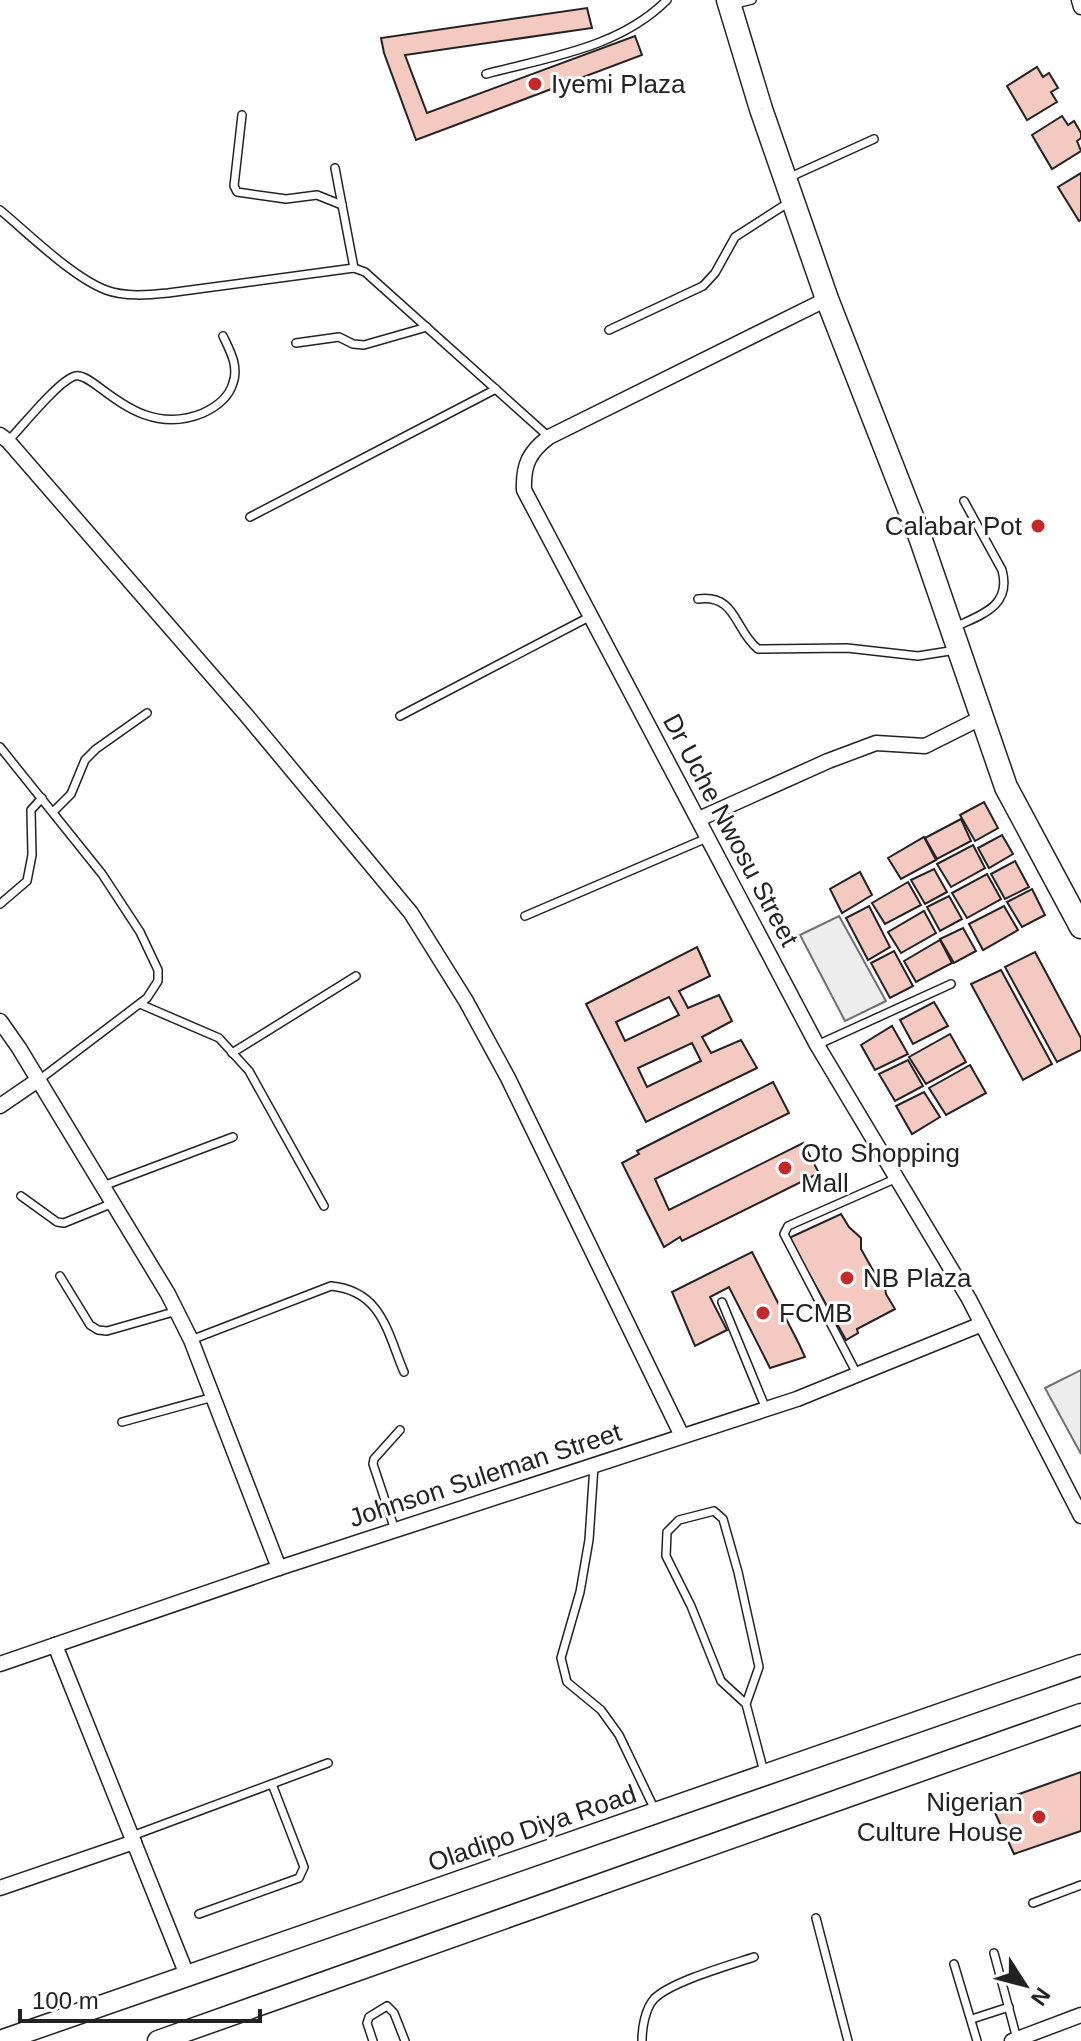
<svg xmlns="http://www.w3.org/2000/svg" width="1081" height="2041" font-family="Arial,sans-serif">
	<rect width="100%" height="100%" fill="#fff"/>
	<!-- parking -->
	<g fill="#ededed" stroke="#6f6f6f" stroke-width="2">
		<path d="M 839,916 L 886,1001 L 845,1021 L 800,935 Z"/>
		<path d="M 1081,1370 L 1081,1454 L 1045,1388 Z"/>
	</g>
	<!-- building -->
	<g fill="#f3c9c0" stroke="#222" stroke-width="2" fill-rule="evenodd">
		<path d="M 587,8 L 592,28 L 405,55 L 427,113 L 635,36 L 642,55 L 416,140 L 384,53 L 381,38 Z"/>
		<path d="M 1037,67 L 1043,77 L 1049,73 L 1058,88 L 1051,92 L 1057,102 L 1027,120 L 1007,86 Z"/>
		<path d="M 1062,116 L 1068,125 L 1074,121 L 1081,133 L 1081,138 L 1077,141 L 1081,151 L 1052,169 L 1032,135 Z"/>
		<path d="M 1081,173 L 1081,220 L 1079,221 L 1058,187 Z"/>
		<path d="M 984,802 L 998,828 L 975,841 L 960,815 Z"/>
		<path d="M 961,819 L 971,841 L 937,859 L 925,838 Z"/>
		<path d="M 1002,835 L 1013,854 L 989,868 L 978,848 Z"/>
		<path d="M 924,837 L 936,860 L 901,879 L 888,858 Z"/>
		<path d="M 973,845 L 985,868 L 951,887 L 937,864 Z"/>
		<path d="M 1015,861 L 1029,887 L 1005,899 L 991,874 Z"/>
		<path d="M 934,869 L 947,892 L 925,904 L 911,880 Z"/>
		<path d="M 860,872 L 872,895 L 842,913 L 830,889 Z"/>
		<path d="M 987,874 L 1001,899 L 967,918 L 952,893 Z"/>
		<path d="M 908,882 L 921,905 L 885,924 L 872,903 Z"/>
		<path d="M 1032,889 L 1045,915 L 1022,927 L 1007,902 Z"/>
		<path d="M 949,896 L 962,919 L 940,931 L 927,907 Z"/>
		<path d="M 869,906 L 890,947 L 868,960 L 846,918 Z"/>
		<path d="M 1004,906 L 1018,930 L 983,950 L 969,924 Z"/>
		<path d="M 924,911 L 936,933 L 901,953 L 888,932 Z"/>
		<path d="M 963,928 L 976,951 L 954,963 L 940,939 Z"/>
		<path d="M 940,940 L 952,963 L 916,982 L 904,961 Z"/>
		<path d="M 697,947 L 710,976 L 679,991 L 688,1008 L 719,995 L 732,1021 L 702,1037 L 711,1053 L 741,1040 L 757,1068 L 646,1122 L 586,1004 ZM 669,997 L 679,1015 L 625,1041 L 616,1022 ZM 692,1043 L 701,1061 L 647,1087 L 638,1068 Z"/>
		<path d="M 894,951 L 913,986 L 890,998 L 871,963 Z"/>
		<path d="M 1035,952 L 1081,1038 L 1081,1050 L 1057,1062 L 1005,967 Z"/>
		<path d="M 1001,970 L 1052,1064 L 1023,1080 L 971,984 Z"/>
		<path d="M 934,1002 L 948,1026 L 913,1044 L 900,1020 Z"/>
		<path d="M 892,1026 L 908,1054 L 875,1070 L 861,1045 Z"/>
		<path d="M 950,1034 L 966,1062 L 926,1084 L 909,1057 Z"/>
		<path d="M 908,1060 L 923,1086 L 895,1101 L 879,1074 Z"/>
		<path d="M 970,1065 L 986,1093 L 946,1115 L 929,1088 Z"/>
		<path d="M 773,1082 L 789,1113 L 655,1179 L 669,1210 L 803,1143 L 819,1173 L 682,1241 L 680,1237 L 664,1247 L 622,1163 L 639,1154 L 637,1151 Z"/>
		<path d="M 924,1092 L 940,1117 L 912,1134 L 896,1106 Z"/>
		<path d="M 841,1214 L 849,1227 L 861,1238 L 861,1249 L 874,1272 L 884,1280 L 886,1294 L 895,1309 L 857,1329 L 858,1333 L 846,1340 L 789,1238 Z"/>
		<path d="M 752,1252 L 799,1344 L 805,1357 L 770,1368 L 729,1287 L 710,1297 L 727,1330 L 695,1346 L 672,1292 Z"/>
		<path d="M 1081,1772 L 1081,1831 L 1014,1854 L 991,1804 Z"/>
	</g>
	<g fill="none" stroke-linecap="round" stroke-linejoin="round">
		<defs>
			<g id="service">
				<path d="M 732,5 L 752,0"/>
				<path d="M 486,74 C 549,57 619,48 667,0"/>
				<path d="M 242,115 L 234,186 L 237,192 L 286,199 L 317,195 L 342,205"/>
				<path d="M 335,168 L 354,268"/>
				<path d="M 788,178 L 874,139"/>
				<path d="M 0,210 C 29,234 72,277 106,290 C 125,297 148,295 168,293 L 354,268 L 365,272 L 549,437"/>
				<path d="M 609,330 L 703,286 L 715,273 L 735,237 L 791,201"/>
				<path d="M 296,343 L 339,337 L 353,344 L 364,345 L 427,327"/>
				<path d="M 8,441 C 22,427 58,381 75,376 C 94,370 136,441 203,413 C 216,407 229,397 233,383 C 239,366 230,351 223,336"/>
				<path d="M 250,517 L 496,389"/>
				<path d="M 698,599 C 737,594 734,630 758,649 L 847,648 L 918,656 L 956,650"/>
				<path d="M 953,628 C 980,615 1012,607 1002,570 L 964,501"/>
				<path d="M 400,716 L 591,616"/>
				<path d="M 0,747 L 102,874 L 140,932 L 158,970 L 158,981 L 147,998 L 39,1080"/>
				<path d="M 53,812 L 71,794 L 85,760 L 96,749 L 147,713"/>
				<path d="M 0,904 L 27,881 L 32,855 L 31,810 L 42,798"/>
				<path d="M 525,916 L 707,838"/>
				<path d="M 140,1004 L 219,1038 L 249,1071 L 324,1206"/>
				<path d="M 817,1045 L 951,984"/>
				<path d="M 232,1053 L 356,976"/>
				<path d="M 103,1186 L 233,1137"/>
				<path d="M 21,1196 L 57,1222 L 64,1223 L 113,1203"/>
				<path d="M 60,1276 L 90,1325 L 98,1330 L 107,1331 L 177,1311"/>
				<path d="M 722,1302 L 766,1409"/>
				<path d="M 191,1340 L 331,1286 C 382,1291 387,1332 404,1372"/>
				<path d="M 857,1374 L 784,1234 L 788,1226 L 897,1178"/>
				<path d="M 122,1422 L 213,1397"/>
				<path d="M 594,1466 L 589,1540 L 580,1592 L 561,1658 L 567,1682 L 601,1710 L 619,1735 L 655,1810"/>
				<path d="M 395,1530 L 373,1464 L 374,1459 L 400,1430"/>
				<path d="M 746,1704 L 759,1667 L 738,1572 L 723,1519 L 714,1511 L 679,1520 L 667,1532 L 666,1556 L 691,1606 L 721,1681 L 746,1704 L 764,1772"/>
				<path d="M 132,1836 L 328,1763"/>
				<path d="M 1033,1903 L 1081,1885"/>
				<path d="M 199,1914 L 299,1878 L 304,1867 L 272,1784"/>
				<path d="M 816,1918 L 848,2041"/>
				<path d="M 994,1953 L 1017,2039"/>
				<path d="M 954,1964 L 977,2041"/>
				<path d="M 972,2019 L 1009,2007"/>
				<path d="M 373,2041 L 367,2023 L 369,2017 L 387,2006 L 394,2013 L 405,2041"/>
				<path d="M 642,2041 C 642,2028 645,2009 654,1999 C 670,1982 730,1965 754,1957"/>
			</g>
			<g id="minor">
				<path d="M 1079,0 L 1081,7"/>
				<path d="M 827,299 L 549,437 C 529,452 523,465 524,490 L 817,1045 L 969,1299 L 1081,1516"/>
				<path d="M 0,435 L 8,441 L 247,716 L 411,913 L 466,1001 L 508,1078 L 682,1436"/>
				<path d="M 699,819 L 828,761 L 876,743 L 925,746 L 981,718"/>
				<path d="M 0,1021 L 19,1048 L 168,1294 L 191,1340 L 279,1568"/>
				<path d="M 0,1106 L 38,1080"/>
				<path d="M 55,1645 L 187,1975"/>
				<path d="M 0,1664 L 279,1568 L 797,1399 L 982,1324"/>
				<path d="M 0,1888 L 134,1842"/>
				<path d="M 1012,2041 L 1081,2015"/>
			</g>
			<g id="secondary">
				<path d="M 0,2041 L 1081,1665"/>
				<path d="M 158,2041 L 1081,1714"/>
			</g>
			<path id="primary" d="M 728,0 L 761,109 L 827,299 L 920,537 L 1006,787 L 1081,927"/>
		</defs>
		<!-- service casing -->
		<use href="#service" stroke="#222" stroke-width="10"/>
		<!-- minor casing -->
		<use href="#minor" stroke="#222" stroke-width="17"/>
		<!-- secondary casing -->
		<use href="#secondary" stroke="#222" stroke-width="23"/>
		<!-- primary casing -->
		<use href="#primary" stroke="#222" stroke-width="25"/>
		<!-- service -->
		<use href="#service" stroke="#fff" stroke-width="7"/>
		<!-- minor -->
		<use href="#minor" stroke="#fff" stroke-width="14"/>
		<!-- secondary -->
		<use href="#secondary" stroke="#fff" stroke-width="20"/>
		<!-- primary -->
		<use href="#primary" stroke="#fff" stroke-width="22"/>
	</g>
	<!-- markers -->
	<g fill="#c62828" stroke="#fff" stroke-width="3">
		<circle cx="535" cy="84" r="8"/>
		<circle cx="1038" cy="526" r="8"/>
		<circle cx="785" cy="1168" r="8"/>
		<circle cx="847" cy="1278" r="8"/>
		<circle cx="763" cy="1313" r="8"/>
		<circle cx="1039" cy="1817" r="8"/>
	</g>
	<g text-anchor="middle" stroke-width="6" stroke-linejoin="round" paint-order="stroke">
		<!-- poi labels -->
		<g font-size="26" fill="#222" stroke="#fff" text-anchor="start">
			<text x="551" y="93">Iyemi Plaza</text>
			<text x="1022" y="535" text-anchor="end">Calabar Pot</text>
			<text x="801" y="1162">Oto Shopping<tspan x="801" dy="30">Mall</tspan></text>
			<text x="863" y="1287">NB Plaza</text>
			<text x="779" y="1322">FCMB</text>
			<text x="1023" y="1811" text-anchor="end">Nigerian<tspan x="1023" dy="30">Culture House</tspan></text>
		</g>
		<!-- street labels -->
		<g font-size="26" fill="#222" stroke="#fff">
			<text transform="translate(731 830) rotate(62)" y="9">Dr Uche Nwosu Street</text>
			<text transform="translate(485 1475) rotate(-18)" y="9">Johnson Suleman Street</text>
			<text transform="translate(532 1828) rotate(-19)" y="9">Oladipo Diya Road</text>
		</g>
	</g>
	<!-- north arrow -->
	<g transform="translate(1025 1985) rotate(126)" stroke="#ffffff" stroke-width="6" paint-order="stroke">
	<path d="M0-6L14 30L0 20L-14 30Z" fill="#222222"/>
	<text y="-12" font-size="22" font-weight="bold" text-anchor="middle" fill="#222222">N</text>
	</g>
	<!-- scale -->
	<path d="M20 2009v12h240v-12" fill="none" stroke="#222222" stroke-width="4"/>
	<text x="32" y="2009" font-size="24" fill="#222222" stroke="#ffffff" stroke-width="6" paint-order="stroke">100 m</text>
</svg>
